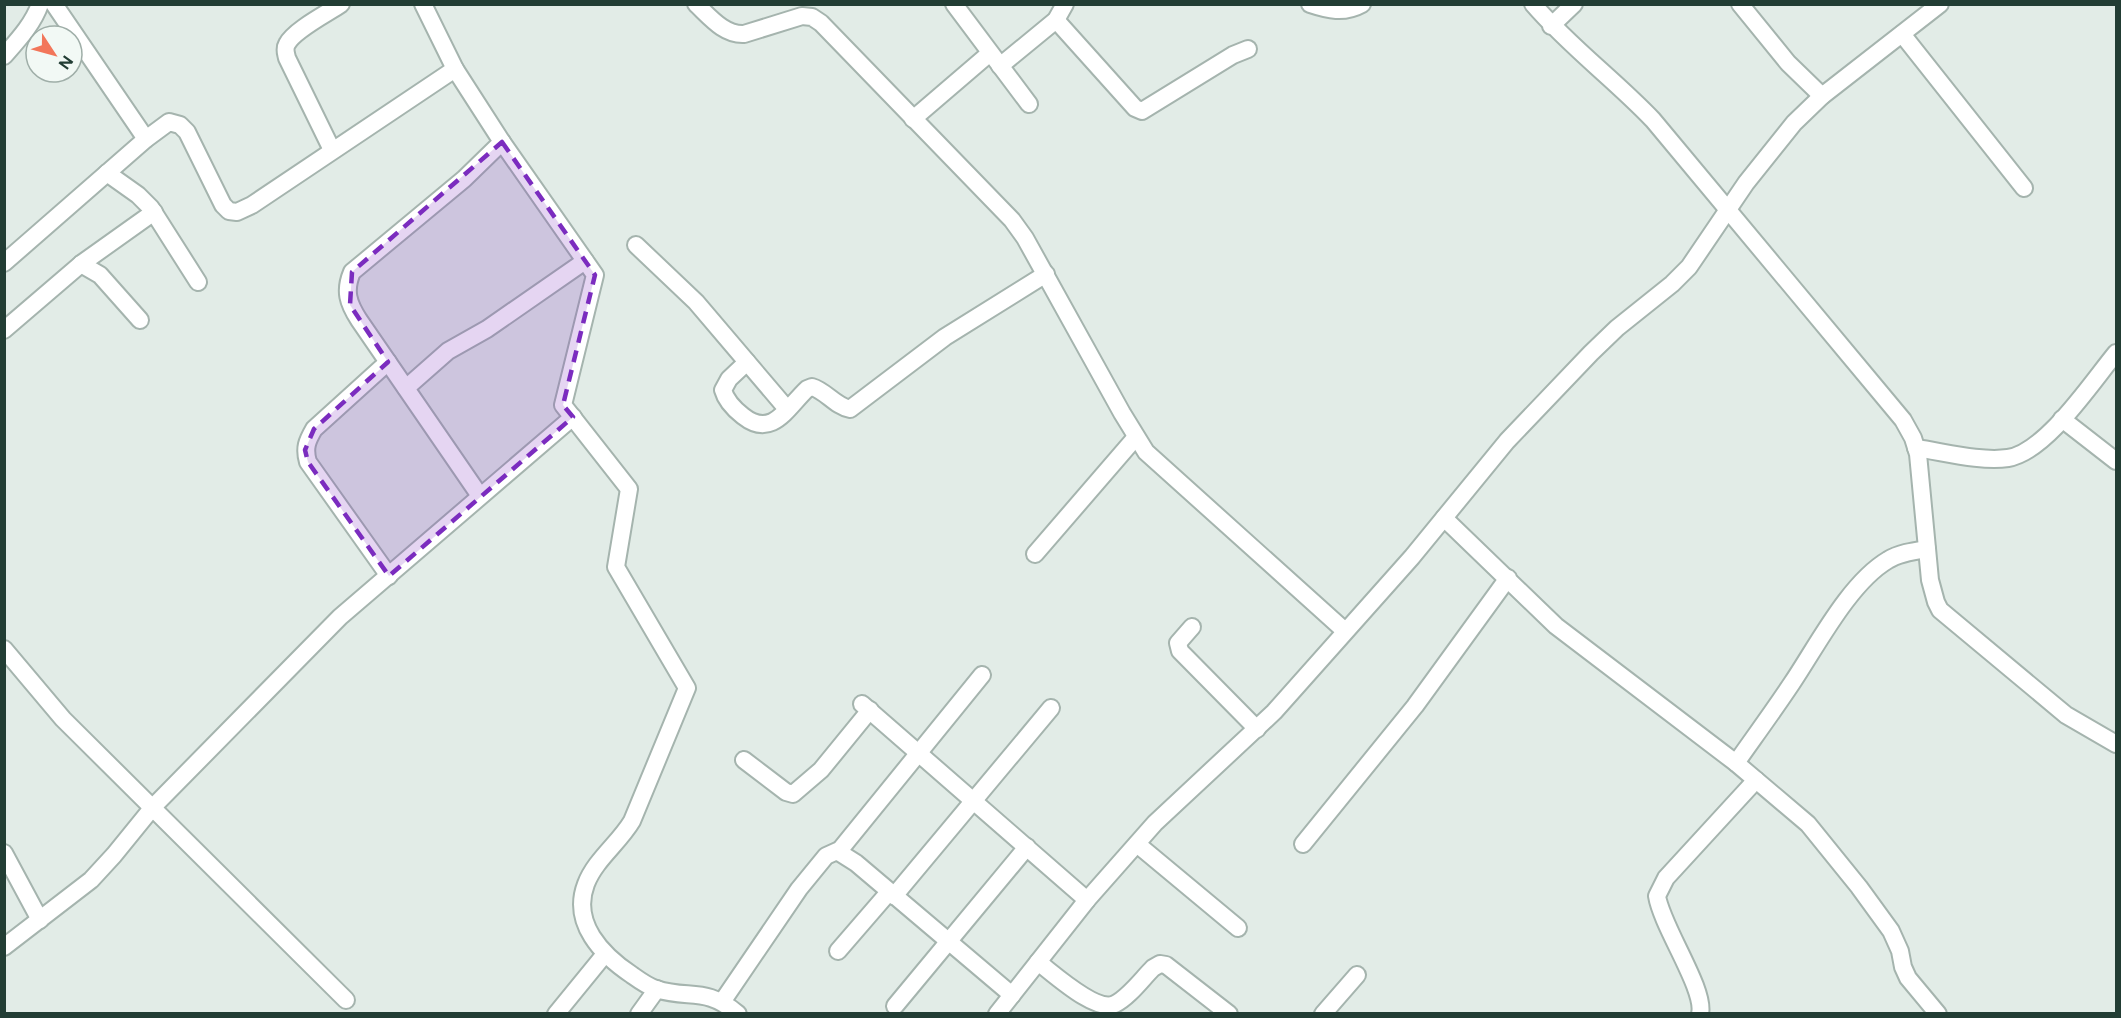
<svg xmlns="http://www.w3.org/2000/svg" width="2121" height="1018" font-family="Figtree,sans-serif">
	<rect width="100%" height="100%" fill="#e2ece7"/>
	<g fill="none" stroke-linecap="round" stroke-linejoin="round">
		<defs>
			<g id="street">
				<path d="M 54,4 L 146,139"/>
				<path d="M 423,4 L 455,69 L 502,142 L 464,179 L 352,272 C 344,291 348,303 359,320 L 480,496"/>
				<path d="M 696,4 C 710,17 724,35 744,34 L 802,16 L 812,17 L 821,23 L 1012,220 L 1025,238 L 1122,413 L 1146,452 L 1345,631"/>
				<path d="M 954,4 L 1029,104"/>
				<path d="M 1310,4 C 1328,10 1344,14 1362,4"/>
				<path d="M 1533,4 C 1570,47 1615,80 1653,120 L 1903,420 L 1913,438 L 1918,454 L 1930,580 L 1936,602 L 1940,610 L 2066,715 L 2116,744"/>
				<path d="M 1740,4 L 1788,63 L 1822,96"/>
				<path d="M 1056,20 L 1135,108 L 1142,111 L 1233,55 L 1248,49"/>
				<path d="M 1551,26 L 1574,4"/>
				<path d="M 1902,34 L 2024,188"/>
				<path d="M 4,56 C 18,40 33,24 40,4"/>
				<path d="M 1000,66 L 1056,20 L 1065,4"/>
				<path d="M 913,119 L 990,53"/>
				<path d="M 502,142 L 595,275 L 563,405 L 629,489 L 616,567 L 687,688 L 632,821 C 619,843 595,860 586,884 C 571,923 602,955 632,975 C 639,980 647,986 656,989 C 690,1000 705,986 738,1014"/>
				<path d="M 332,150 L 287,58 C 286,53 284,49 287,44 C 294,30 328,13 341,4"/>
				<path d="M 107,173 L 138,195 L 151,208 L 198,282"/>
				<path d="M 636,245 L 696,302 L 787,409"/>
				<path d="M 4,263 L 146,139 L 169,122 L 180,125 L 187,132 L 223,205 L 229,211 L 237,212 L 252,205 L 455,69"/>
				<path d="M 81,264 L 100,275 L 140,320"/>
				<path d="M 4,330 L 81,264 L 154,212"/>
				<path d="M 388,362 L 314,429 C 307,441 304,448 308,462 L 389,576"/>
				<path d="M 747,362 L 729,379 L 723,390 C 726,401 734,409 743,416 C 772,439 787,408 807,389 L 812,387 C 826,391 835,406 850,409 L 945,337 L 1046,274"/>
				<path d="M 406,388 L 448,351 L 487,329 L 585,261"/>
				<path d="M 2062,419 L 2116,461"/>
				<path d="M 1916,448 C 1944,452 1981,462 2008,458 C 2046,452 2092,382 2116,353"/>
				<path d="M 1444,518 L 1556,626 L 1736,763 L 1808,824 L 1859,887 L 1891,931 L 1900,951 L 1903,967 L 1908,978 L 1938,1014"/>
				<path d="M 1035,554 L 1136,437"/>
				<path d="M 1192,627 L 1178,643 L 1180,651 L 1257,729"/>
				<path d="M 4,649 L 63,719 L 346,1000"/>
				<path d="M 862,704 L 1087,900"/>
				<path d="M 744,760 L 786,792 L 793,794 L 821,770 L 870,710"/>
				<path d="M 1736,763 C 1755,736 1774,710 1792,683 C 1817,646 1849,583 1888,560 C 1899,553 1914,551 1927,549"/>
				<path d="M 1137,844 L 1238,928"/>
				<path d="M 1303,844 L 1415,706 L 1508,578"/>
				<path d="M 839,851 L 982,675"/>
				<path d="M 4,853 L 40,920"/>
				<path d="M 894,896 L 1051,708"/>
				<path d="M 4,947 L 91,880 L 114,855 L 153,807 L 340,617 L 573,417"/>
				<path d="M 838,951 L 889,892"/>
				<path d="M 1038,962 C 1054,974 1096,1013 1115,1004 C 1129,997 1142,979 1153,968 L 1160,964 L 1166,965 L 1229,1014"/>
				<path d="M 722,1002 L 799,889 L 826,856 L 837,851 L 856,863 L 1012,995"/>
				<path d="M 895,1006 L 1027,847"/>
				<path d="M 556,1014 L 605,954"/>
				<path d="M 639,1014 L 657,989"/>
				<path d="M 997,1014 L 1087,900 L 1155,823 L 1274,712 L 1412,557 L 1507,441 L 1591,353 L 1617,328 L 1672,284 L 1689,267 L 1746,183 L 1794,123 L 1822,96 L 1940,4"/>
				<path d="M 1323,1014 L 1357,975"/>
				<path d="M 1700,1014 C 1706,990 1662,927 1657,896 L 1666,878 L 1756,780"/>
			</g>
		</defs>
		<!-- street casing -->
		<use href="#street" stroke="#a5b4ae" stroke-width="20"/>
		<!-- street -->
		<use href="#street" stroke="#fff" stroke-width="16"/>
	</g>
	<!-- marked area -->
	<path fill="#7b2cbf" fill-opacity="0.2" stroke="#7b2cbf" stroke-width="4.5" stroke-dasharray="12 8" stroke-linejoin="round" d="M 502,142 L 595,275 L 563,405 L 573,417 L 389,576 L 308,462 L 305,450 L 314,429 L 388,362 L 350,305 L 352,272 Z"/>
	<!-- border -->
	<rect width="2121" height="1018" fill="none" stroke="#223d34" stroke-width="12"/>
	<!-- north arrow -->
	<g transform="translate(54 54) rotate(126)"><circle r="28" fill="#f2f9f5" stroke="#9faea8" stroke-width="1.5"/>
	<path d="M0-4.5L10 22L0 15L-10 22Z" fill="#f2765a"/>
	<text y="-9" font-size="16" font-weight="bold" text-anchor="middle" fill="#223d34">N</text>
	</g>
</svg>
